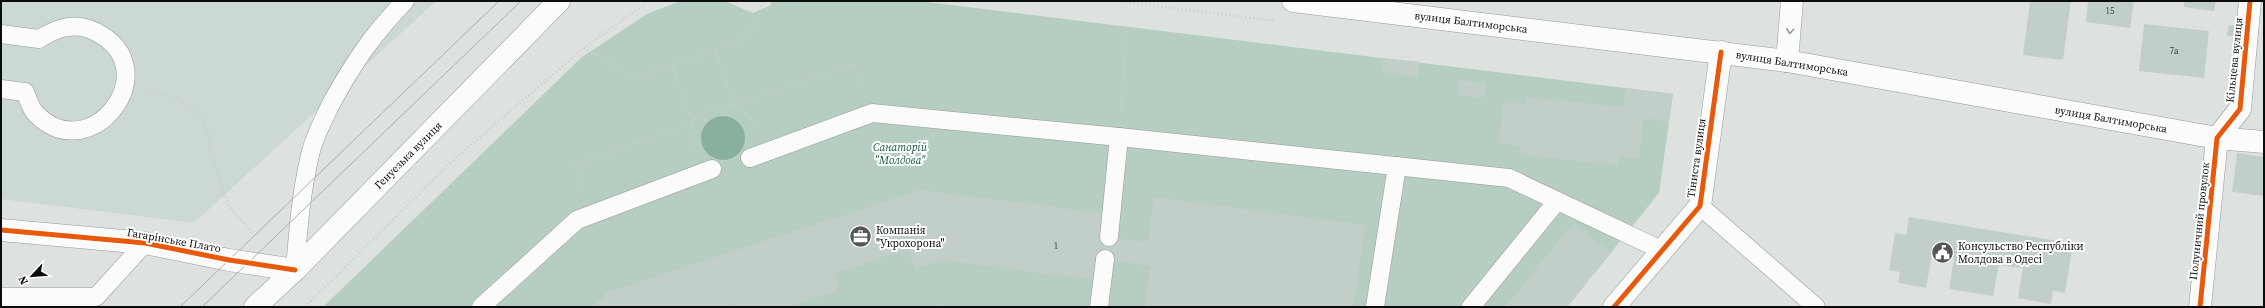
<svg xmlns="http://www.w3.org/2000/svg" width="2265" height="308" font-family="'Source Serif 4',serif">
	<rect width="100%" height="100%" fill="#dde2df"/>
	<!-- built -->
	<path fill="#ccd8d2" d="M 1,1 L 436,1 L 194,223 L 1,199 Z"/>
	<!-- green -->
	<path fill="#b6cec1" d="M 680,1 L 725,1 L 753,13 L 771,5 L 772,1 L 919,1 L 1673,94 L 1659,193 L 1567,307 L 323,307 L 582,57 L 647,14 Z"/>
	<!-- water -->
	<circle fill="#88b09c" cx="723" cy="138" r="22"/>
	<!-- building -->
	<g fill="#c2cfc8">
		<path d="M 2030,1 L 2071,1 L 2063,60 L 2023,55 Z"/>
		<path d="M 2088,1 L 2134,1 L 2130,28 L 2086,22 Z"/>
		<path d="M 2184,1 L 2216,1 L 2214,11 L 2184,7 Z"/>
		<path d="M 2144,24 L 2209,31 L 2204,78 L 2139,71 Z"/>
		<path d="M 2229,25 L 2241,26 L 2240,37 L 2227,36 Z"/>
		<path d="M 1383,58 L 1420,62 L 1418,77 L 1382,73 Z"/>
		<path d="M 1458,80 L 1486,83 L 1484,98 L 1457,95 Z"/>
		<path d="M 1626,88 L 1673,94 L 1669,122 L 1644,118 L 1639,159 L 1619,157 L 1618,165 L 1520,155 L 1521,146 L 1499,143 L 1503,102 L 1525,104 L 1526,97 L 1623,107 Z"/>
		<path d="M 2237,153 L 2264,157 L 2264,196 L 2232,192 Z"/>
		<path d="M 920,190 L 1107,214 L 1104,237 L 1148,242 L 1154,197 L 1365,225 L 1354,307 L 1145,307 L 1150,266 L 1097,258 L 1094,280 L 942,260 L 915,269 L 908,249 L 834,274 L 839,290 L 787,307 L 733,307 L 732,304 L 724,307 L 593,307 L 608,292 Z"/>
		<path d="M 1909,217 L 2058,241 L 2057,248 L 2072,250 L 2065,293 L 2053,291 L 2051,304 L 2018,298 L 2023,268 L 1999,265 L 1993,296 L 1949,289 L 1954,258 L 1932,254 L 1926,288 L 1898,283 L 1900,272 L 1889,270 L 1895,233 L 1906,235 Z"/>
		<path d="M 1573,223 L 1611,253 L 1567,307 L 1505,307 Z"/>
		<path d="M 1,303 L 60,306 L 60,307 L 1,307 Z"/>
	</g>
	<g fill="none" stroke-linecap="round" stroke-linejoin="round">
		<defs>
			<g id="lane">
				<path d="M 1,34 L 39,39 C 57,28 75,21 96,32 C 169,69 91,170 36,114 C 31,109 28,99 25,92 L 1,89"/>
				<path d="M 750,158 L 872,113 L 1119,137 L 1509,178 L 1661,250"/>
				<path d="M 1700,206 L 1816,307"/>
				<path d="M 1109,237 L 1119,137"/>
				<path d="M 295,270 C 298,231 301,193 310,155 C 314,137 324,118 332,102 C 354,62 373,34 405,1"/>
				<path d="M 1,297 L 96,297 L 145,243"/>
				<path d="M 481,307 L 577,220 L 712,169"/>
				<path d="M 1099,307 L 1105,259"/>
				<path d="M 1375,307 L 1397,166"/>
				<path d="M 1471,307 L 1557,201"/>
			</g>
			<g id="street">
				<path d="M 1787,61 L 1792,1"/>
				<path d="M 1,230 L 145,243 L 229,260 L 295,270"/>
				<path d="M 2200,307 L 2217,138 L 2240,109 L 2250,1"/>
			</g>
			<g id="secondary">
				<path d="M 1293,1 L 1787,61 L 2217,138 L 2264,142"/>
				<path d="M 255,307 L 295,270 L 559,1"/>
				<path d="M 1614,307 L 1700,206 L 1721,52"/>
			</g>
		</defs>
		<!-- lane casing -->
		<use href="#lane" stroke="#959896" stroke-width="19"/>
		<!-- street casing -->
		<use href="#street" stroke="#959896" stroke-width="23"/>
		<!-- secondary casing -->
		<use href="#secondary" stroke="#959896" stroke-width="23"/>
		<!-- path -->
		<g stroke="#cbcdcb" stroke-width="2.5" stroke-dasharray="1 3" stroke-linecap="butt">
			<path d="M 1118,1 L 1275,21"/>
			<path d="M 584,48 L 638,78 L 748,37 L 763,1"/>
			<path d="M 715,50 L 734,106 L 744,111 L 756,128"/>
			<path d="M 150,89 L 182,101 L 195,110 L 203,119 L 208,131 L 210,155 L 230,208 L 255,235"/>
			<path d="M 1121,112 L 1127,27"/>
			<path d="M 692,150 C 682,121 707,100 734,106 L 854,63 L 863,90"/>
			<path d="M 583,191 L 574,165 L 693,122 L 672,65"/>
			<path d="M 305,307 L 451,162 L 584,48 L 649,1"/>
			<path d="M 937,307 L 938,305 L 943,307"/>
		</g>
		<!-- lane -->
		<use href="#lane" stroke="#fafbfa" stroke-width="18"/>
		<!-- street -->
		<use href="#street" stroke="#fafbfa" stroke-width="22"/>
		<!-- secondary -->
		<use href="#secondary" stroke="#fafbfa" stroke-width="22"/>
		<!-- tram -->
		<g stroke="#aeafaf" stroke-width="1">
			<path d="M 180,307 L 499,1"/>
			<path d="M 202,307 L 521,1"/>
		</g>
		<defs>
			<g id="cycleway">
				<path d="M 1,230 L 145,243 L 229,260 L 295,270"/>
				<path d="M 1614,307 L 1700,206 L 1721,52"/>
				<path d="M 2200,307 L 2217,138 L 2240,109 L 2250,1"/>
			</g>
		</defs>
		<!-- cycleway casing -->
		<use href="#cycleway" stroke="#fff" stroke-width="8"/>
		<!-- cycleway -->
		<use href="#cycleway" stroke="#e8590c" stroke-width="5"/>
	</g>
	<!-- one-way arrows -->
	<defs><path id="oneway-chevron" d="M-2-3.5L2.5 0L-2 3.5" fill="none" stroke-width="1.6" stroke-linecap="round" stroke-linejoin="round"/></defs>
	<use stroke="#9a9c9a" href="#oneway-chevron" transform="translate(1790 31) rotate(95)"/>
	<!-- icons -->
	<defs>
		<symbol id="office-disc" viewBox="-11 -11 22 22"><circle r="9.5" fill="#545855" stroke="#fff"/><path d="M-6-3h4V-5.5h4V-3h4V5H-6ZM-1-4.5V-3h2v-1.5ZM-6 0V1H6V0Z" fill="#fff"/></symbol>
		<symbol id="civic-disc" viewBox="-11 -11 22 22"><circle r="9.5" fill="#545855" stroke="#fff"/><path d="M-.6-6.5H3V-4.5H.6V-3L4-1V1h2V6H-6V1h2V-1L-.6-3ZM-1.2 2.5V6h2.4V2.5Z" fill="#fff"/></symbol>
	</defs>
	<g fill-rule="evenodd">
		<use href="#office-disc" x="848" y="224" width="25" height="25"/>
		<use href="#civic-disc" x="1930" y="240" width="25" height="25"/>
	</g>
	<g text-anchor="middle" stroke-width="4" stroke-linejoin="round" paint-order="stroke">
		<!-- number labels -->
		<g font-size="9" fill="#383e3a">
			<text x="2110" y="14">15</text>
			<text x="2174" y="54">7а</text>
			<text x="1056" y="249">1</text>
		</g>
		<!-- street labels -->
		<g font-size="11" fill="#0a0d0b" stroke="#fff">
			<text transform="translate(1471 22) rotate(7)" y="4">вулиця Балтиморська</text>
			<text transform="translate(2234 60) rotate(-84)" y="4">Кільцева вулиця</text>
			<text transform="translate(1792 63) rotate(9)" y="4">вулиця Балтиморська</text>
			<text transform="translate(2111 119) rotate(10)" y="4">вулиця Балтиморська</text>
			<text transform="translate(408 155) rotate(-45)" y="4">Генуезька вулиця</text>
			<text transform="translate(1696 158) rotate(-82)" y="4">Тіниста вулиця</text>
			<text transform="translate(2199 221) rotate(-84)" y="4">Полуничний провулок</text>
			<text transform="translate(174 240) rotate(10)" y="4">Гагарінське Плато</text>
		</g>
		<!-- park labels -->
		<g font-size="11" font-style="italic" fill="#13593e" stroke="#fff">
			<text x="900" y="151">Санаторій<tspan x="900" dy="13">"Молдова"</tspan></text>
		</g>
		<!-- poi labels -->
		<g font-size="11" fill="#0a0d0b" stroke="#fff" text-anchor="start">
			<text x="876" y="234">Компанія<tspan x="876" dy="13">"Укрохорона"</tspan></text>
			<text x="1958" y="250">Консульство Республіки<tspan x="1958" dy="13">Молдова в Одесі</tspan></text>
		</g>
	</g>
	<!-- border -->
	<rect width="2265" height="308" fill="none" stroke="#0a0d0b" stroke-width="4"/>
	<!-- north arrow -->
	<g transform="translate(32 276) rotate(244)" stroke="#ffffff" stroke-width="3" paint-order="stroke">
	<path d="M0-3L7 15L0 10L-7 15Z" fill="#0a0d0b"/>
	<text y="-6" font-size="11" font-weight="bold" text-anchor="middle" fill="#0a0d0b">N</text>
	</g>
</svg>
